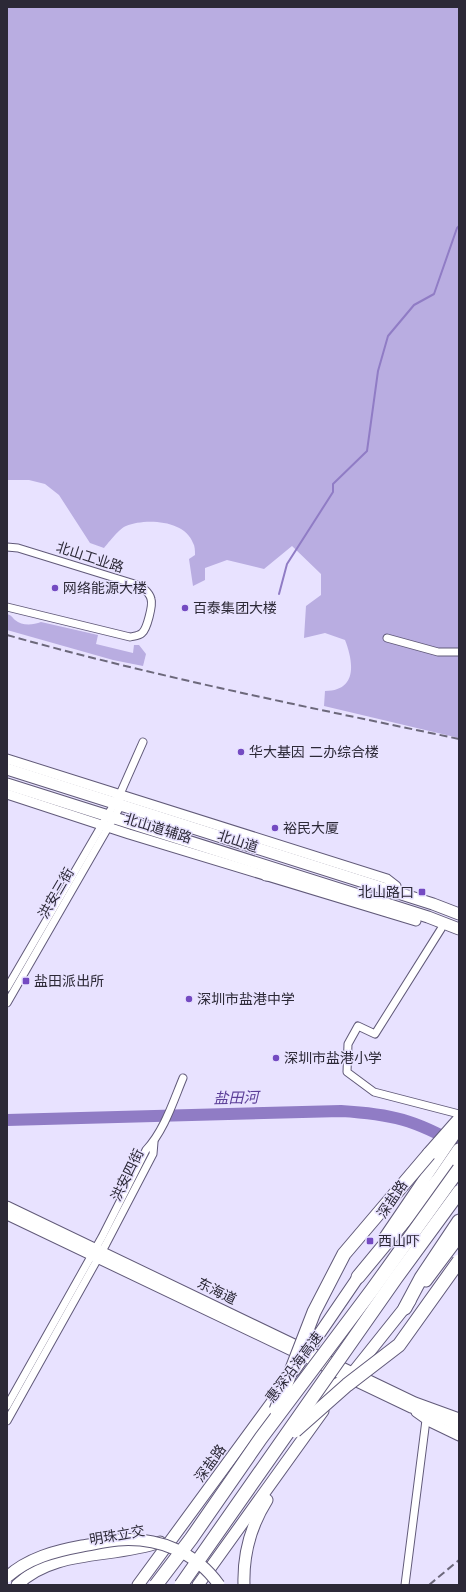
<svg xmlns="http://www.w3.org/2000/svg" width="466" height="1592" font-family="Inter,'Noto Sans SC',sans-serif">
	<rect width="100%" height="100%" fill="#e8e2ff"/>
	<!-- green -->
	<g fill="#b9ade1">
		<path d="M 7,7 L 459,7 L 459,738 L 324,706 L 325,691 C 357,691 354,663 345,640 L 325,633 L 304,638 L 306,606 L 321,595 L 321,574 L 292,546 L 264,569 L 227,560 L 205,568 L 205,580 L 193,586 L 189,559 L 195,555 C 195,551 195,546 193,543 C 185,520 145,518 126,526 C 120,528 109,542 104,548 L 90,543 L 59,495 L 45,484 L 29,480 L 7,480 Z"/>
		<path d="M 7,614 C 11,615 12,617 15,620 C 22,626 33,625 41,622 L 98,635 L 96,644 L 133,653 L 134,645 L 139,645 L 146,654 L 143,666 L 113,660 L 7,630 Z"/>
	</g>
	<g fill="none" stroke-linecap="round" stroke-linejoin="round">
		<!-- stream -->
		<path stroke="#907cc5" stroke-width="2" d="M 279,594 L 287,564 L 333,492 L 333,484 L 367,451 L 378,371 L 388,336 L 414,305 L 434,294 L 457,228 L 459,226"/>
		<!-- river -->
		<path stroke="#907cc5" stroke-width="12" d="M 7,1120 L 341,1111 C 392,1114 415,1120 459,1145"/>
		<defs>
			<g id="minor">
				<path d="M 7,547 L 18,548 L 141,586 C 145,590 150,593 151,599 C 153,605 147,629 142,633 C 139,636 134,636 130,637 L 7,607"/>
				<path d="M 387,638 L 438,652 L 459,652"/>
				<path d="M 441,929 L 375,1034 L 358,1026 L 348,1044 L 347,1072 L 374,1092 L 459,1114"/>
				<path d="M 7,988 L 120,794 L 143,742"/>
				<path d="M 7,1003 L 121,805 L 120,801"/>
				<path d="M 7,1406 L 102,1237 L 146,1150 C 164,1131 173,1102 183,1078"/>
				<path d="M 7,1421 L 106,1244 L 153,1154 L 154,1142"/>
				<path d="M 405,1585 L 426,1420"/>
			</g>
			<g id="tertiary">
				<path d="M 7,759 L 387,879 L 396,886 L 398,893"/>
				<path d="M 7,794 L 129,834 L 416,921"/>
				<path d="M 7,1206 L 415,1402 L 459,1418"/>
				<path d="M 7,1215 L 411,1408 L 434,1415 L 459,1427"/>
				<path d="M 416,1412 L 430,1422 L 459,1436"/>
			</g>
			<g id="primary">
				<path d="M 7,769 L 433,904 L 459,914"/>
				<path d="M 7,784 L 428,917 L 459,929"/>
				<path d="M 266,875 L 283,875"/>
				<path d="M 385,1237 L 459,1128"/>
				<path d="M 426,1281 L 459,1237"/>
				<path d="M 294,1371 L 363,1270"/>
				<path d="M 343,1385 L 410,1301"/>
				<path d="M 314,1401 L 329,1388 L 348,1378"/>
				<path d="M 17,1585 C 55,1548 113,1559 160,1542"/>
				<path d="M 138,1585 L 281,1390"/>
				<path d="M 198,1585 L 323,1411"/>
				<path d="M 244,1585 C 243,1554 250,1527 267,1500"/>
			</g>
			<g id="motorway">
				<path d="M 429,1154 L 459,1120"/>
				<path d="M 358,1277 L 439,1179 L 459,1150"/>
				<path d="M 405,1308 L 421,1278 L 459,1221"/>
			</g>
		</defs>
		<!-- minor casing -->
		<use href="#minor" stroke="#615a79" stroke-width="9"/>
		<!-- tertiary casing -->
		<use href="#tertiary" stroke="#615a79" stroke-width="11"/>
		<!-- primary casing -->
		<use href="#primary" stroke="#615a79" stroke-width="13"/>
		<!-- motorway casing -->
		<use href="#motorway" stroke="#615a79" stroke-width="15"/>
		<!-- minor -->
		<use href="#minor" stroke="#fff" stroke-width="7"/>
		<!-- tertiary -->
		<use href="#tertiary" stroke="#fff" stroke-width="9"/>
		<!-- primary -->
		<use href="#primary" stroke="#fff" stroke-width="11"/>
		<!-- motorway -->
		<use href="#motorway" stroke="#fff" stroke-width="13"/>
		<!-- rail -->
		<g stroke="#6c687b" stroke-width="2" stroke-dasharray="8 4" stroke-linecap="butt">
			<path d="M 7,635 C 156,677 308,707 459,739"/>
			<path d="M 429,1585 L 459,1560"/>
		</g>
		<defs>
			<path id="primary-bridge" d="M 7,1577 C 28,1558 55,1551 82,1546 C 94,1544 106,1541 118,1540 C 158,1537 196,1552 219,1585"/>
			<g id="motorway-bridge">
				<path d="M 276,1410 L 314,1312 L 344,1254 L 429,1154"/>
				<path d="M 295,1431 L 347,1385 L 399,1345 L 459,1261"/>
				<path d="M 156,1585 L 191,1539 L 261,1438 L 372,1290 L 459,1169"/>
				<path d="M 181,1585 L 396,1278 L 459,1192"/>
			</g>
		</defs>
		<!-- primary-bridge casing -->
		<use href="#primary-bridge" stroke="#615a79" stroke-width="13" stroke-linecap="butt"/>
		<!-- motorway-bridge casing -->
		<use href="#motorway-bridge" stroke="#615a79" stroke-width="15" stroke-linecap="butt"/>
		<!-- primary-bridge -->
		<use href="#primary-bridge" stroke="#fff" stroke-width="11"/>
		<!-- motorway-bridge -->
		<use href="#motorway-bridge" stroke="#fff" stroke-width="13"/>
	</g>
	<!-- markers -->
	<g fill="#744ac2" stroke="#e8e2ff" stroke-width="1.5">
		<circle cx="55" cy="588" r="4"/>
		<circle cx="185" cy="608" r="4"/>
		<circle cx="241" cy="752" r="4"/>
		<circle cx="275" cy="828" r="4"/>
		<rect x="418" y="888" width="8" height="8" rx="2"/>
		<rect x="22" y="977" width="8" height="8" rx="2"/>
		<circle cx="189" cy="999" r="4"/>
		<circle cx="276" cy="1058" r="4"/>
		<rect x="366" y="1237" width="8" height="8" rx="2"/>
	</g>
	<g text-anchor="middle" stroke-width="3" stroke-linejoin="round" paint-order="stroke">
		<!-- street labels -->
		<g font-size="14" fill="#2c2937" stroke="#e8e2ff">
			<text transform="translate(90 557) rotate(18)" y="5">北山工业路</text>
			<text transform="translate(158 828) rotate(17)" y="5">北山道辅路</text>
			<text transform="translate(238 841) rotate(18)" y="5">北山道</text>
			<text transform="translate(56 893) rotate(-60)" y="5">洪安三街</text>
			<text transform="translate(127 1175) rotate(-64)" y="5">洪安四街</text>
			<text transform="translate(392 1199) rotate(-56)" y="5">深盐路</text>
			<text transform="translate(217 1291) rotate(26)" y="5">东海道</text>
			<text transform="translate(294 1367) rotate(-53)" y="5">惠深沿海高速</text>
			<text transform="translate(210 1463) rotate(-54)" y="5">深盐路</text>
			<text transform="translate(117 1535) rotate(-10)" y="5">明珠立交</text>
		</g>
		<!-- poi labels -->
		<g font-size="14" fill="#2c2937" stroke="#e8e2ff" text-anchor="start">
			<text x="63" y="593">网络能源大楼</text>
			<text x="193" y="613">百泰集团大楼</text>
			<text x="249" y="757">华大基因 二办综合楼</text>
			<text x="283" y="833">裕民大厦</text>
			<text x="414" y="897" text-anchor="end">北山路口</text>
			<text x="34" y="986">盐田派出所</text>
			<text x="197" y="1004">深圳市盐港中学</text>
			<text x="284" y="1063">深圳市盐港小学</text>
			<text x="378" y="1246">西山吓</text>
		</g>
		<!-- water labels -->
		<g font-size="15" font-style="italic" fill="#5d4099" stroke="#e8e2ff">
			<text transform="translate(236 1098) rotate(-1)" y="5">盐田河</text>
		</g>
	</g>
	<!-- border -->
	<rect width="466" height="1592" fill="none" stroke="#2c2937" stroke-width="16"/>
</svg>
